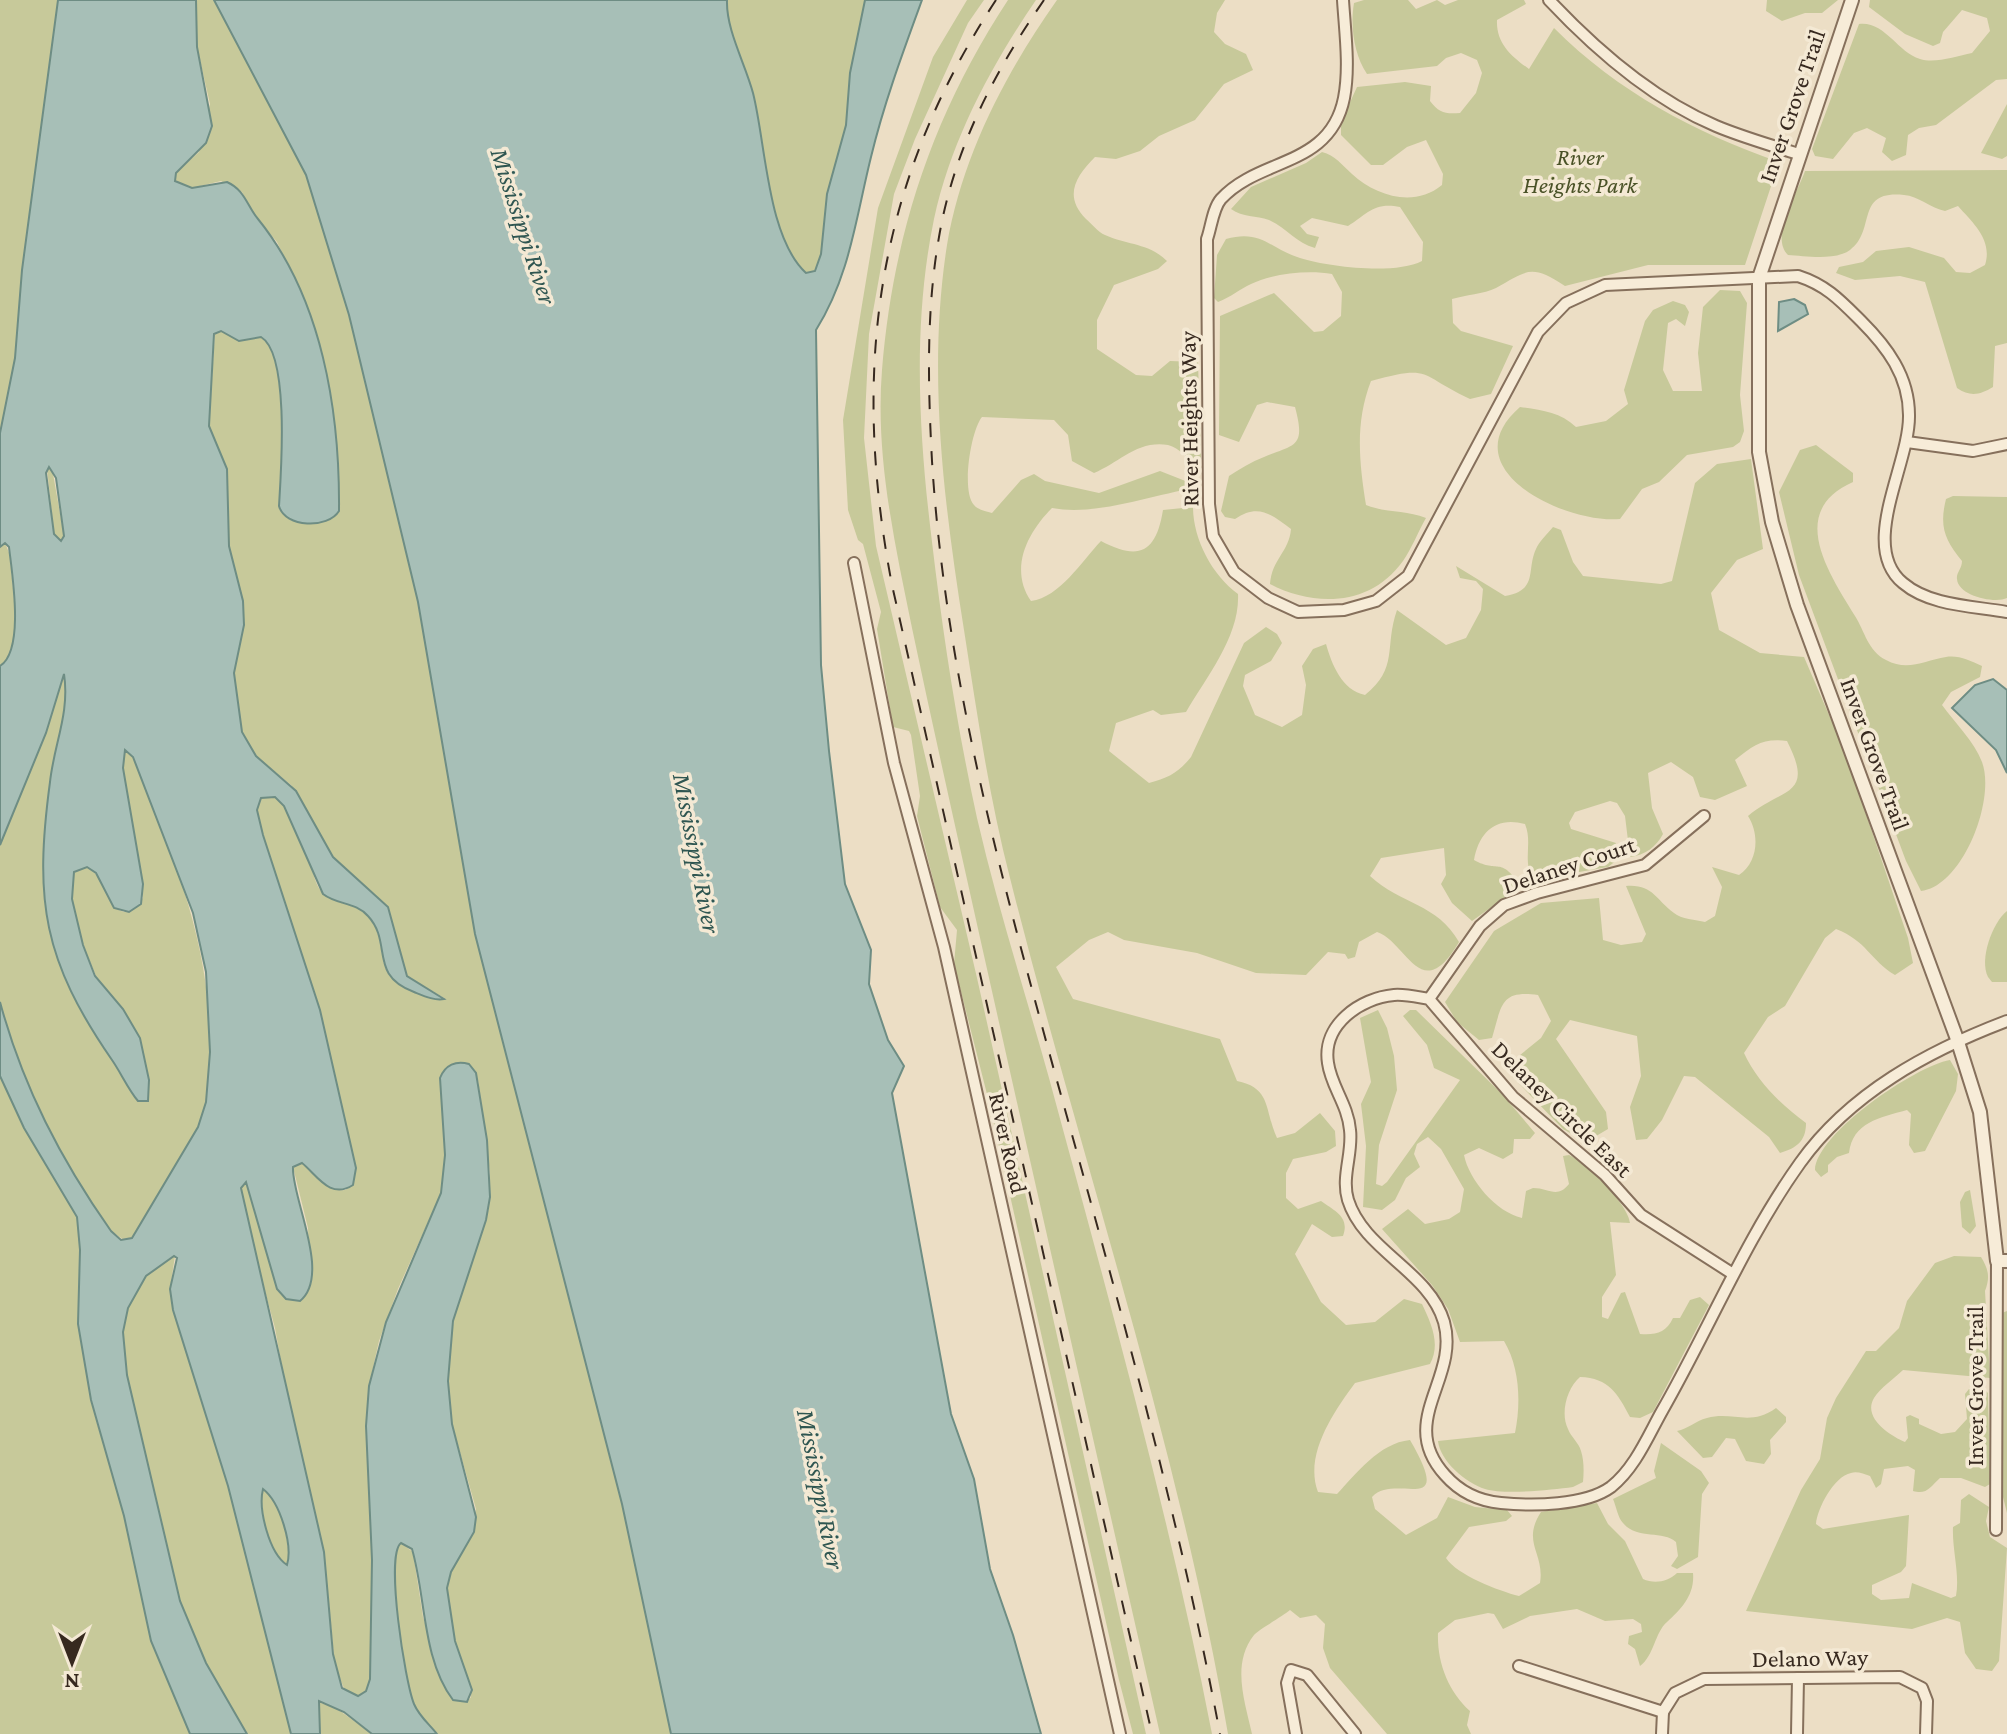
<svg xmlns="http://www.w3.org/2000/svg" width="2007" height="1734" font-family="'Crimson Pro',serif">
	<rect width="100%" height="100%" fill="#ecdec5"/>
	<!-- green -->
	<g fill="#c7c99a">
		<path d="M 0,0 L 58,0 L 22,270 L 15,358 L 0,433 Z"/>
		<path d="M 196,0 L 214,0 L 306,175 L 349,315 L 418,602 L 475,934 L 622,1504 L 671,1734 L 437,1734 C 428,1725 419,1715 414,1703 C 405,1682 385,1555 401,1543 L 413,1552 L 423,1617 L 448,1693 L 467,1702 L 471,1697 L 455,1641 L 447,1588 L 451,1572 L 470,1539 L 476,1509 L 452,1424 L 448,1381 L 450,1341 L 458,1299 L 489,1208 L 490,1173 L 478,1080 L 446,1068 L 440,1078 L 445,1155 L 441,1193 L 398,1289 L 379,1341 L 369,1386 L 366,1426 L 372,1560 L 370,1679 L 366,1692 L 358,1696 L 346,1693 L 335,1667 L 324,1552 L 290,1412 L 275,1328 L 247,1225 L 241,1185 L 248,1183 L 275,1283 L 286,1299 L 297,1301 L 310,1282 L 308,1228 L 293,1167 L 302,1163 C 316,1174 325,1192 346,1190 L 356,1168 L 320,1010 L 263,835 L 257,810 L 261,798 L 275,797 C 292,810 304,842 310,862 C 313,871 315,884 321,891 C 334,906 357,902 369,917 C 392,946 368,975 415,992 C 424,996 435,1001 444,998 L 407,976 L 388,907 L 333,857 L 291,785 L 256,756 L 242,732 L 234,673 L 244,625 L 243,601 L 229,546 L 227,469 L 209,426 L 215,332 L 223,331 C 236,343 245,339 261,337 C 290,354 281,473 279,506 L 290,520 L 323,522 L 337,515 L 339,504 L 330,392 L 301,292 L 277,242 L 255,216 L 242,192 L 221,181 L 192,188 L 175,181 L 176,173 L 199,152 L 210,104 L 197,47 Z"/>
		<path d="M 727,0 L 865,0 L 850,73 L 846,125 L 827,194 L 821,254 L 815,271 L 806,273 C 765,233 767,147 753,93 C 745,63 726,30 727,0 Z"/>
		<path d="M 967,0 L 984,0 L 968,23 L 915,139 L 894,194 L 869,334 L 864,438 L 876,546 L 977,978 L 1146,1734 L 1133,1734 L 1119,1680 L 989,1102 L 954,964 L 957,930 L 940,907 L 917,816 L 920,796 L 911,735 L 909,731 L 893,727 L 877,629 L 881,612 L 863,544 L 858,540 L 848,510 L 843,420 L 878,208 L 933,57 Z"/>
		<path d="M 1008,0 L 1036,0 C 991,66 951,140 934,219 C 912,325 919,436 932,542 C 943,635 957,727 977,818 C 997,905 1025,992 1049,1078 C 1108,1296 1169,1513 1212,1734 L 1160,1734 C 1094,1442 1027,1149 962,857 C 945,780 928,704 912,628 C 895,544 875,457 882,370 C 893,234 933,114 1008,0 Z"/>
		<path d="M 1057,0 L 1225,0 L 1217,13 L 1214,32 L 1225,44 L 1246,54 L 1253,70 L 1224,84 L 1195,120 L 1159,136 L 1140,151 L 1116,159 L 1095,157 C 1076,176 1063,196 1086,219 C 1092,224 1098,232 1105,235 C 1127,245 1149,243 1167,261 L 1158,269 L 1114,285 L 1097,320 L 1097,349 L 1136,375 L 1152,376 L 1170,361 L 1198,362 L 1201,460 C 1187,462 1181,448 1168,445 C 1137,440 1119,463 1094,473 L 1072,461 L 1068,435 L 1054,420 L 982,417 C 971,430 961,491 974,505 C 978,510 986,511 992,513 L 1021,480 L 1034,474 L 1045,481 L 1099,493 L 1160,471 L 1188,482 L 1189,489 C 1146,497 1094,516 1052,508 C 1027,533 1009,569 1031,601 C 1060,597 1081,562 1101,541 C 1139,561 1156,553 1163,510 L 1193,507 C 1193,539 1212,575 1238,594 C 1240,636 1207,676 1186,712 L 1161,715 L 1153,710 L 1116,723 L 1109,751 L 1149,783 C 1168,778 1178,773 1191,757 L 1244,643 L 1266,627 L 1277,634 L 1282,643 L 1271,661 L 1245,675 L 1243,686 L 1255,715 L 1282,727 L 1302,715 L 1306,685 L 1302,666 L 1313,649 L 1326,644 C 1332,665 1342,690 1365,695 C 1399,668 1384,647 1397,610 L 1446,645 L 1466,638 L 1481,610 L 1483,589 L 1476,581 L 1460,578 L 1456,566 L 1505,596 C 1539,590 1526,570 1536,549 C 1539,542 1547,534 1553,527 L 1561,530 L 1573,562 L 1583,576 L 1661,584 L 1672,581 L 1695,483 L 1717,464 L 1751,459 L 1763,549 L 1737,560 L 1711,593 L 1719,630 L 1760,653 L 1804,657 L 1845,752 L 1908,938 L 1913,963 L 1895,975 C 1870,960 1867,941 1836,929 L 1825,938 L 1785,1006 L 1768,1017 L 1744,1053 C 1757,1081 1781,1105 1806,1123 C 1806,1142 1796,1148 1780,1153 L 1769,1137 L 1695,1077 L 1684,1076 L 1662,1120 L 1647,1139 L 1636,1140 L 1630,1107 L 1641,1076 L 1637,1036 L 1570,1020 L 1556,1039 L 1606,1112 L 1608,1129 L 1586,1142 L 1563,1129 L 1504,1068 L 1541,1038 L 1551,1021 L 1538,995 C 1500,990 1502,1005 1492,1038 L 1479,1040 L 1457,1022 L 1445,1002 L 1494,931 L 1541,903 L 1599,898 L 1603,940 L 1621,945 L 1642,942 L 1646,934 L 1626,886 C 1653,884 1655,899 1674,913 C 1681,919 1696,920 1705,922 L 1715,916 L 1722,887 L 1712,867 L 1739,875 C 1758,862 1760,835 1748,816 C 1781,787 1816,798 1787,741 C 1763,738 1754,745 1735,760 L 1747,786 L 1715,800 L 1700,797 L 1693,777 L 1671,762 L 1648,773 L 1652,808 L 1663,834 C 1656,847 1645,855 1630,857 L 1625,816 L 1617,803 L 1610,801 L 1575,812 L 1569,823 L 1571,829 L 1616,843 L 1617,860 L 1608,867 L 1533,880 C 1522,859 1533,844 1525,824 C 1496,816 1479,832 1474,860 C 1499,874 1499,855 1521,886 L 1472,921 L 1452,903 L 1441,884 L 1446,875 L 1444,848 L 1381,858 L 1370,876 C 1401,905 1437,903 1459,942 C 1421,1007 1407,942 1377,932 L 1359,942 L 1355,957 L 1348,959 L 1345,954 L 1328,952 L 1306,975 L 1256,973 L 1197,953 L 1124,940 L 1108,932 L 1089,940 L 1056,967 L 1073,999 L 1220,1039 L 1237,1081 C 1272,1088 1264,1110 1277,1138 L 1295,1133 L 1320,1113 L 1335,1131 L 1336,1146 L 1326,1152 L 1293,1159 L 1286,1173 L 1286,1198 L 1298,1209 L 1321,1201 C 1335,1211 1350,1217 1343,1236 L 1332,1237 L 1312,1224 L 1295,1254 L 1321,1302 L 1346,1325 L 1375,1322 L 1404,1299 L 1422,1304 C 1431,1323 1441,1344 1430,1364 L 1355,1383 C 1333,1413 1304,1455 1318,1492 L 1337,1494 C 1356,1474 1379,1443 1410,1440 C 1456,1519 1395,1472 1372,1497 L 1375,1509 L 1406,1535 L 1437,1518 L 1448,1497 L 1475,1507 L 1507,1510 L 1512,1516 L 1506,1521 L 1469,1527 L 1446,1558 C 1457,1575 1499,1591 1519,1596 L 1540,1583 C 1545,1553 1521,1543 1541,1512 L 1597,1503 L 1608,1524 L 1625,1541 L 1643,1579 C 1654,1584 1668,1582 1677,1573 L 1693,1573 C 1695,1595 1681,1609 1667,1622 C 1655,1632 1654,1656 1640,1666 L 1635,1649 L 1628,1644 L 1629,1636 L 1642,1632 L 1641,1624 L 1633,1619 L 1605,1621 L 1577,1609 L 1530,1616 L 1503,1629 L 1494,1614 L 1488,1613 L 1455,1620 L 1438,1633 C 1437,1662 1448,1691 1470,1711 L 1467,1725 L 1471,1734 L 1387,1734 L 1330,1668 L 1323,1648 L 1325,1624 L 1316,1615 L 1300,1618 L 1290,1610 C 1283,1616 1258,1630 1254,1635 C 1231,1664 1245,1702 1252,1734 L 1228,1734 C 1178,1443 1082,1164 1010,878 C 989,797 977,713 964,630 C 944,503 927,373 947,245 C 962,156 1006,72 1057,0 Z"/>
		<path d="M 1364,0 L 1408,0 L 1416,9 L 1437,0 L 1445,5 L 1458,0 L 1524,0 L 1526,4 L 1497,20 C 1496,43 1511,56 1529,69 L 1554,28 C 1618,92 1694,132 1779,162 L 1745,265 L 1648,265 L 1565,286 C 1531,264 1528,270 1496,288 C 1484,294 1465,295 1452,299 L 1453,323 L 1461,331 L 1513,346 L 1491,394 L 1470,399 C 1418,375 1433,364 1371,381 C 1355,422 1359,461 1366,505 C 1386,513 1406,510 1426,518 C 1418,532 1412,548 1403,561 C 1370,607 1314,607 1270,584 C 1272,559 1289,552 1291,529 C 1271,514 1258,503 1235,519 L 1225,517 L 1221,511 L 1229,476 C 1240,469 1251,462 1264,457 C 1295,444 1306,448 1295,407 L 1267,402 L 1257,405 L 1239,442 L 1219,435 L 1220,316 L 1274,293 L 1314,332 L 1323,331 L 1341,316 L 1342,292 L 1332,274 C 1309,270 1273,273 1251,284 C 1240,289 1231,297 1218,302 L 1214,298 L 1217,255 L 1226,239 C 1262,229 1270,249 1300,258 C 1329,267 1395,275 1422,261 L 1423,242 L 1400,207 C 1373,202 1368,214 1348,226 L 1312,218 L 1300,226 L 1307,234 L 1319,237 L 1315,248 C 1296,243 1287,228 1269,220 C 1256,215 1243,218 1231,209 L 1251,187 L 1306,163 L 1322,152 C 1335,155 1342,165 1352,174 C 1376,196 1414,208 1442,185 L 1443,174 L 1426,140 L 1407,147 L 1383,165 L 1371,165 L 1341,135 L 1341,122 L 1357,87 L 1405,82 L 1431,86 L 1430,101 C 1439,113 1445,114 1460,113 L 1476,93 L 1482,73 L 1477,60 L 1461,53 L 1446,58 L 1437,66 L 1367,74 C 1354,55 1350,26 1354,3 Z"/>
		<path d="M 1767,0 L 1838,0 L 1822,13 L 1805,13 L 1782,21 L 1766,11 Z"/>
		<path d="M 1870,0 L 2007,0 L 2007,79 L 1996,80 L 1936,125 L 1919,128 L 1908,135 L 1906,155 L 1892,161 L 1882,152 L 1886,138 L 1867,128 L 1854,133 L 1833,159 L 1815,156 L 1812,149 L 1859,24 C 1885,21 1897,52 1920,59 C 1935,64 1956,56 1972,53 L 1990,31 L 1987,18 L 1962,10 L 1943,32 L 1940,43 L 1933,46 L 1905,34 L 1869,7 Z"/>
		<path d="M 2007,104 L 2007,156 L 2002,159 L 1981,153 Z"/>
		<path d="M 2007,170 L 2007,343 L 1995,346 L 1993,387 C 1980,395 1970,397 1957,388 L 1925,282 L 1900,276 L 1855,280 L 1836,273 L 1839,267 L 1863,262 L 1876,251 L 1909,247 L 1944,258 L 1956,272 L 1970,273 L 1985,265 C 1993,240 1973,223 1958,206 L 1945,211 C 1931,208 1918,196 1904,195 C 1854,190 1877,230 1850,250 C 1835,261 1805,256 1788,255 C 1769,237 1798,192 1805,171 Z"/>
		<path d="M 1720,290 L 1740,291 L 1747,303 L 1740,395 L 1744,431 L 1740,442 L 1733,447 L 1687,455 L 1659,482 L 1642,489 L 1620,519 C 1565,524 1449,469 1520,407 C 1541,410 1560,412 1576,427 L 1606,421 L 1628,404 L 1624,390 L 1645,321 L 1653,310 L 1673,301 L 1685,305 L 1689,312 L 1685,326 L 1676,319 L 1668,323 L 1663,370 L 1673,391 L 1702,391 L 1698,353 L 1703,307 Z"/>
		<path d="M 1816,445 L 1853,473 L 1853,482 C 1787,511 1828,572 1855,616 C 1865,632 1868,651 1886,660 C 1908,672 1925,660 1946,657 C 1959,655 1970,661 1982,666 L 1980,677 L 1951,692 L 1942,705 C 1955,723 1974,741 1982,762 C 1996,799 1963,886 1921,891 L 1906,861 L 1799,575 L 1779,492 L 1800,450 Z"/>
		<path d="M 47,468 L 52,468 L 64,536 L 61,541 L 54,534 Z"/>
		<path d="M 1953,496 L 2007,497 L 2007,598 C 1995,604 1958,596 1957,579 C 1956,573 1962,569 1962,561 C 1945,540 1939,527 1946,499 Z"/>
		<path d="M 5,543 L 10,555 C 11,582 25,650 0,666 L 0,547 Z"/>
		<path d="M 64,674 C 70,713 55,745 50,782 C 34,894 45,961 109,1055 C 119,1070 127,1087 138,1101 L 145,1102 L 123,1009 L 96,976 L 83,945 L 72,899 L 74,872 L 87,867 C 107,877 102,905 124,912 L 143,898 L 123,768 L 125,750 L 133,757 C 171,849 208,936 210,1037 C 211,1063 211,1091 203,1116 C 191,1152 164,1189 144,1222 L 132,1238 L 124,1240 L 111,1231 L 89,1201 L 48,1131 L 19,1063 L 0,1002 L 0,845 L 46,733 Z"/>
		<path d="M 2007,911 L 2007,982 L 1992,982 L 1988,977 C 1979,960 1992,923 2007,911 Z"/>
		<path d="M 1378,1010 L 1387,1028 L 1394,1056 L 1397,1090 L 1379,1145 L 1376,1184 L 1382,1186 L 1387,1182 L 1460,1080 L 1434,1068 L 1427,1045 L 1403,1016 L 1410,1010 L 1416,1010 L 1502,1094 L 1535,1133 L 1530,1139 L 1514,1139 L 1513,1153 L 1503,1159 L 1479,1148 L 1464,1155 C 1469,1180 1496,1212 1522,1218 L 1526,1191 L 1533,1188 C 1549,1188 1557,1199 1569,1184 L 1563,1156 L 1569,1155 C 1586,1162 1629,1205 1630,1223 L 1610,1222 L 1616,1275 L 1602,1297 L 1602,1317 L 1608,1319 L 1621,1293 L 1625,1292 L 1640,1334 C 1656,1335 1666,1333 1673,1318 L 1680,1318 L 1690,1300 L 1700,1297 L 1709,1305 L 1653,1412 L 1640,1418 L 1630,1417 C 1618,1394 1609,1378 1580,1377 C 1567,1388 1560,1413 1568,1429 C 1571,1437 1579,1443 1581,1451 C 1584,1460 1584,1472 1583,1482 L 1573,1487 C 1551,1490 1505,1495 1485,1489 C 1466,1483 1440,1461 1438,1441 L 1515,1433 C 1521,1403 1520,1368 1504,1341 L 1460,1342 L 1448,1309 L 1432,1285 L 1382,1229 L 1408,1209 L 1425,1224 L 1449,1219 L 1460,1212 L 1464,1189 L 1441,1149 L 1428,1137 L 1417,1144 L 1414,1154 L 1420,1167 L 1406,1178 L 1395,1200 L 1382,1210 L 1363,1207 L 1366,1146 L 1361,1104 L 1371,1082 L 1360,1018 Z"/>
		<path d="M 1950,1060 L 1958,1074 L 1956,1091 L 1925,1151 L 1914,1153 L 1909,1145 L 1911,1114 L 1907,1110 C 1879,1118 1853,1122 1849,1153 L 1837,1157 L 1828,1165 L 1828,1172 L 1821,1177 L 1815,1170 C 1816,1134 1915,1066 1950,1060 Z"/>
		<path d="M 0,1076 L 24,1128 L 77,1217 L 80,1250 L 78,1324 L 95,1416 L 124,1516 L 151,1641 L 190,1734 L 0,1734 Z"/>
		<path d="M 1970,1190 L 1976,1226 L 1970,1234 L 1962,1227 L 1960,1202 L 1965,1192 Z"/>
		<path d="M 175,1256 L 170,1289 L 173,1310 L 228,1486 L 291,1734 L 247,1734 C 228,1703 209,1672 194,1638 C 169,1579 157,1514 143,1451 C 133,1411 118,1366 123,1325 C 126,1298 148,1263 175,1256 Z"/>
		<path d="M 1954,1256 L 1981,1257 C 1989,1270 1990,1278 1985,1291 L 1990,1378 L 1903,1370 C 1895,1378 1880,1388 1874,1398 C 1862,1418 1891,1436 1905,1442 L 1908,1438 L 1906,1417 L 1910,1415 L 1919,1419 L 1919,1424 L 1941,1434 L 1955,1432 L 1967,1419 L 1965,1394 L 1969,1389 L 1984,1389 L 1988,1393 L 1990,1484 L 1985,1487 L 1961,1478 L 1940,1478 C 1930,1487 1927,1495 1913,1491 L 1915,1470 L 1908,1466 L 1884,1469 L 1881,1484 L 1876,1488 L 1870,1476 C 1864,1474 1857,1471 1851,1473 C 1834,1476 1817,1509 1816,1524 L 1823,1529 L 1909,1515 L 1906,1566 L 1901,1572 L 1872,1585 L 1872,1594 L 1881,1600 L 1909,1598 L 1912,1583 L 1951,1598 L 1956,1596 C 1960,1574 1952,1550 1953,1527 L 1960,1523 L 1961,1500 L 1969,1494 L 1989,1507 L 1986,1521 L 1990,1537 L 2007,1548 L 1999,1661 L 1992,1671 L 1976,1669 L 1965,1653 L 1960,1622 L 1947,1618 L 1912,1629 L 1746,1611 L 1801,1490 L 1820,1459 L 1827,1418 L 1836,1398 L 1866,1351 L 1876,1351 L 1899,1328 L 1907,1301 L 1935,1263 Z"/>
		<path d="M 2007,1311 L 2007,1513 L 2001,1489 L 2002,1313 Z"/>
		<path d="M 1776,1408 L 1786,1417 L 1786,1422 L 1770,1440 L 1771,1454 L 1764,1464 L 1746,1461 L 1735,1439 L 1726,1438 L 1712,1457 L 1703,1458 L 1677,1431 C 1688,1429 1695,1421 1707,1418 C 1733,1411 1750,1427 1776,1408 Z"/>
		<path d="M 1661,1443 L 1701,1471 L 1709,1483 L 1702,1494 L 1698,1557 L 1677,1569 L 1671,1566 L 1678,1556 L 1676,1542 C 1663,1530 1637,1540 1623,1523 C 1618,1518 1616,1506 1613,1499 L 1656,1478 L 1654,1471 Z"/>
		<path d="M 262,1489 C 280,1498 292,1546 287,1565 C 268,1551 260,1512 262,1489 Z"/>
		<path d="M 318,1702 L 336,1708 L 372,1734 L 320,1734 Z"/>
	</g>
	<!-- water -->
	<g fill="#a7bfb7" stroke="#6e8d84" stroke-width="2" fill-rule="evenodd">
		<path d="M 58,0 L 196,0 L 197,47 L 212,126 L 206,143 L 176,173 L 175,181 L 192,188 L 227,182 C 245,190 247,206 258,219 C 322,298 340,411 339,511 C 328,529 285,528 279,506 C 281,473 290,354 261,337 L 239,341 L 221,331 L 214,334 L 209,426 L 227,469 L 229,546 L 243,601 L 244,625 L 234,673 L 242,732 L 256,756 L 296,791 L 333,857 L 388,907 L 407,976 L 444,999 C 435,1001 424,996 414,992 C 368,975 393,943 368,916 C 356,902 337,905 323,894 L 284,806 L 275,797 L 261,798 L 257,810 L 263,835 L 320,1010 L 356,1168 L 353,1185 C 330,1200 317,1175 302,1163 L 293,1167 C 291,1197 332,1275 300,1301 L 286,1299 L 277,1289 L 246,1182 L 241,1188 L 324,1552 L 333,1654 L 342,1688 L 358,1696 L 366,1691 L 370,1679 L 372,1560 L 366,1426 L 369,1386 L 386,1322 L 441,1193 L 445,1155 L 440,1078 C 445,1065 456,1060 469,1064 L 476,1073 L 487,1140 L 490,1197 L 486,1220 L 453,1321 L 448,1381 L 452,1424 L 476,1517 L 474,1532 L 451,1572 L 447,1588 L 455,1641 L 472,1690 L 467,1702 L 453,1700 C 422,1659 426,1597 412,1549 L 401,1543 C 385,1555 405,1682 414,1704 C 419,1716 429,1724 437,1734 L 372,1734 L 344,1712 L 319,1701 L 320,1734 L 291,1734 L 228,1486 L 173,1310 L 170,1289 L 177,1258 L 174,1256 L 146,1276 L 128,1308 L 123,1332 L 127,1375 L 180,1601 L 206,1663 L 247,1734 L 190,1734 L 151,1641 L 124,1516 L 91,1400 L 78,1324 L 80,1250 L 77,1217 L 24,1128 L 0,1076 L 0,1002 C 23,1087 61,1160 111,1231 L 121,1240 L 132,1238 L 198,1127 L 206,1102 L 210,1052 L 206,972 L 193,913 L 133,757 L 125,750 L 123,768 L 143,884 L 141,904 L 129,912 L 114,908 L 96,873 L 87,867 L 74,872 L 72,899 L 83,945 L 95,976 L 123,1009 L 140,1038 L 149,1080 L 148,1101 L 138,1101 C 128,1089 121,1073 112,1060 C 43,960 34,901 50,782 C 54,744 70,713 64,674 L 46,733 L 0,845 L 0,666 C 25,650 12,574 9,547 L 5,543 L 0,547 L 0,433 L 15,358 L 22,270 ZM 49,467 L 56,478 L 64,536 L 61,541 L 54,534 L 46,473 ZM 263,1489 C 280,1502 293,1545 287,1565 C 269,1553 258,1509 263,1489 Z"/>
		<path d="M 214,0 L 727,0 C 726,30 745,63 753,93 C 766,144 767,237 806,273 L 815,271 L 821,254 L 827,194 L 846,125 L 850,73 L 865,0 L 922,0 C 903,52 884,103 871,157 C 856,217 850,276 816,330 L 821,665 L 829,751 L 845,884 L 871,950 L 869,984 L 888,1040 L 904,1066 L 892,1093 L 951,1414 L 974,1479 L 990,1569 L 1013,1635 L 1041,1734 L 671,1734 L 622,1504 L 475,934 L 418,602 L 349,315 L 306,175 Z"/>
		<path d="M 1794,299 L 1805,305 L 1808,314 L 1778,331 L 1779,302 Z"/>
		<path d="M 1993,679 L 2007,690 L 2007,773 L 1996,750 L 1952,708 L 1975,685 Z"/>
	</g>
	<g fill="none" stroke-linecap="round" stroke-linejoin="round">
		<defs>
			<g id="minor">
				<path d="M 1343,0 C 1345,32 1350,67 1344,98 C 1330,168 1259,157 1221,199 C 1213,208 1211,228 1207,239 L 1209,504 L 1213,536 L 1234,572 L 1268,598 L 1298,612 L 1344,610 L 1376,601 L 1408,576 L 1538,332 L 1566,303 L 1605,285 L 1798,276 C 1826,285 1840,300 1861,321 C 1887,347 1909,376 1909,415 C 1910,464 1858,546 1903,583 C 1930,606 1973,606 2007,612"/>
				<path d="M 1549,0 C 1596,50 1652,99 1716,126 C 1742,137 1771,145 1798,154"/>
				<path d="M 1907,442 L 1973,451 L 2007,444"/>
				<path d="M 854,563 L 894,763 L 944,947 L 1120,1734"/>
				<path d="M 1429,999 L 1480,926 L 1504,905 L 1537,893 L 1645,865 L 1704,816"/>
				<path d="M 1733,1274 L 1641,1215 L 1605,1175 L 1513,1097 L 1429,999 C 1417,997 1405,994 1394,995 C 1360,998 1322,1025 1328,1063 C 1331,1086 1348,1105 1350,1130 C 1353,1153 1341,1177 1348,1200 C 1364,1251 1429,1271 1444,1322 C 1460,1379 1396,1421 1445,1475 C 1459,1491 1479,1501 1501,1503 C 1532,1506 1585,1506 1611,1487 C 1635,1468 1648,1436 1662,1411 C 1709,1329 1745,1240 1800,1163 C 1850,1093 1928,1051 2007,1021"/>
				<path d="M 1996,1530 L 1997,1261"/>
				<path d="M 1519,1666 L 1663,1712"/>
				<path d="M 1663,1712 L 1675,1693 L 1704,1679 L 1900,1677 L 1922,1688 L 1927,1701 L 1926,1734"/>
				<path d="M 1296,1734 L 1287,1683 L 1291,1670 L 1307,1675 L 1355,1734"/>
				<path d="M 1662,1734 L 1663,1712"/>
				<path d="M 1797,1734 L 1798,1678"/>
			</g>
			<path id="tertiary" d="M 1852,0 L 1759,278 L 1759,452 L 1772,522 L 1797,605 L 1957,1039 L 1980,1112 L 1997,1261 L 2007,1261"/>
		</defs>
		<!-- minor casing -->
		<use href="#minor" stroke="#86705c" stroke-width="14"/>
		<!-- tertiary casing -->
		<use href="#tertiary" stroke="#86705c" stroke-width="16"/>
		<!-- minor -->
		<use href="#minor" stroke="#f7ecd8" stroke-width="10"/>
		<!-- tertiary -->
		<use href="#tertiary" stroke="#f7ecd8" stroke-width="12"/>
		<!-- rail -->
		<g stroke="#37291f" stroke-width="2" stroke-dasharray="14 14" stroke-linecap="butt">
			<path d="M 996,0 C 875,184 851,371 892,585 L 1152,1734"/>
			<path d="M 1044,0 C 994,72 954,149 939,237 C 926,311 928,387 932,461 C 945,670 999,870 1054,1070 C 1115,1290 1178,1510 1220,1734"/>
		</g>
	</g>
	<g text-anchor="middle" stroke-width="7" stroke-linejoin="round" paint-order="stroke">
		<!-- street labels -->
		<g font-size="24" fill="#37291f" stroke="#f4e9d4">
			<text transform="translate(1792 106) rotate(-71)" y="8">Inver Grove Trail</text>
			<text transform="translate(1189 419) rotate(-91)" y="8">River Heights Way</text>
			<text transform="translate(1875 754) rotate(70)" y="8">Inver Grove Trail</text>
			<text transform="translate(1569 865) rotate(-18)" y="8">Delaney Court</text>
			<text transform="translate(1562 1109) rotate(44)" y="8">Delaney Circle East</text>
			<text transform="translate(1008 1143) rotate(77)" y="8">River Road</text>
			<text transform="translate(1975 1386) rotate(-90)" y="8">Inver Grove Trail</text>
			<text transform="translate(1810 1658) rotate(-1)" y="8">Delano Way</text>
		</g>
		<!-- park labels -->
		<g font-size="24" font-style="italic" fill="#4a5227" stroke="#f4e9d4">
			<text x="1580" y="165">River<tspan x="1580" dy="28">Heights Park</tspan></text>
		</g>
		<!-- water labels -->
		<g font-size="26" font-style="italic" fill="#2f5651" stroke="#f4e9d4">
			<text transform="translate(524 226) rotate(72)" y="9">Mississippi River</text>
			<text transform="translate(697 853) rotate(79)" y="9">Mississippi River</text>
			<text transform="translate(821 1489) rotate(79)" y="9">Mississippi River</text>
		</g>
	</g>
	<!-- north arrow -->
	<g transform="translate(72 1662) rotate(180)" stroke="#f4e9d4" stroke-width="6" paint-order="stroke">
	<path d="M0-6L14 30L0 20L-14 30Z" fill="#37291f"/>
	<text y="-12" font-size="22" font-weight="bold" text-anchor="middle" fill="#37291f">N</text>
	</g>
</svg>
